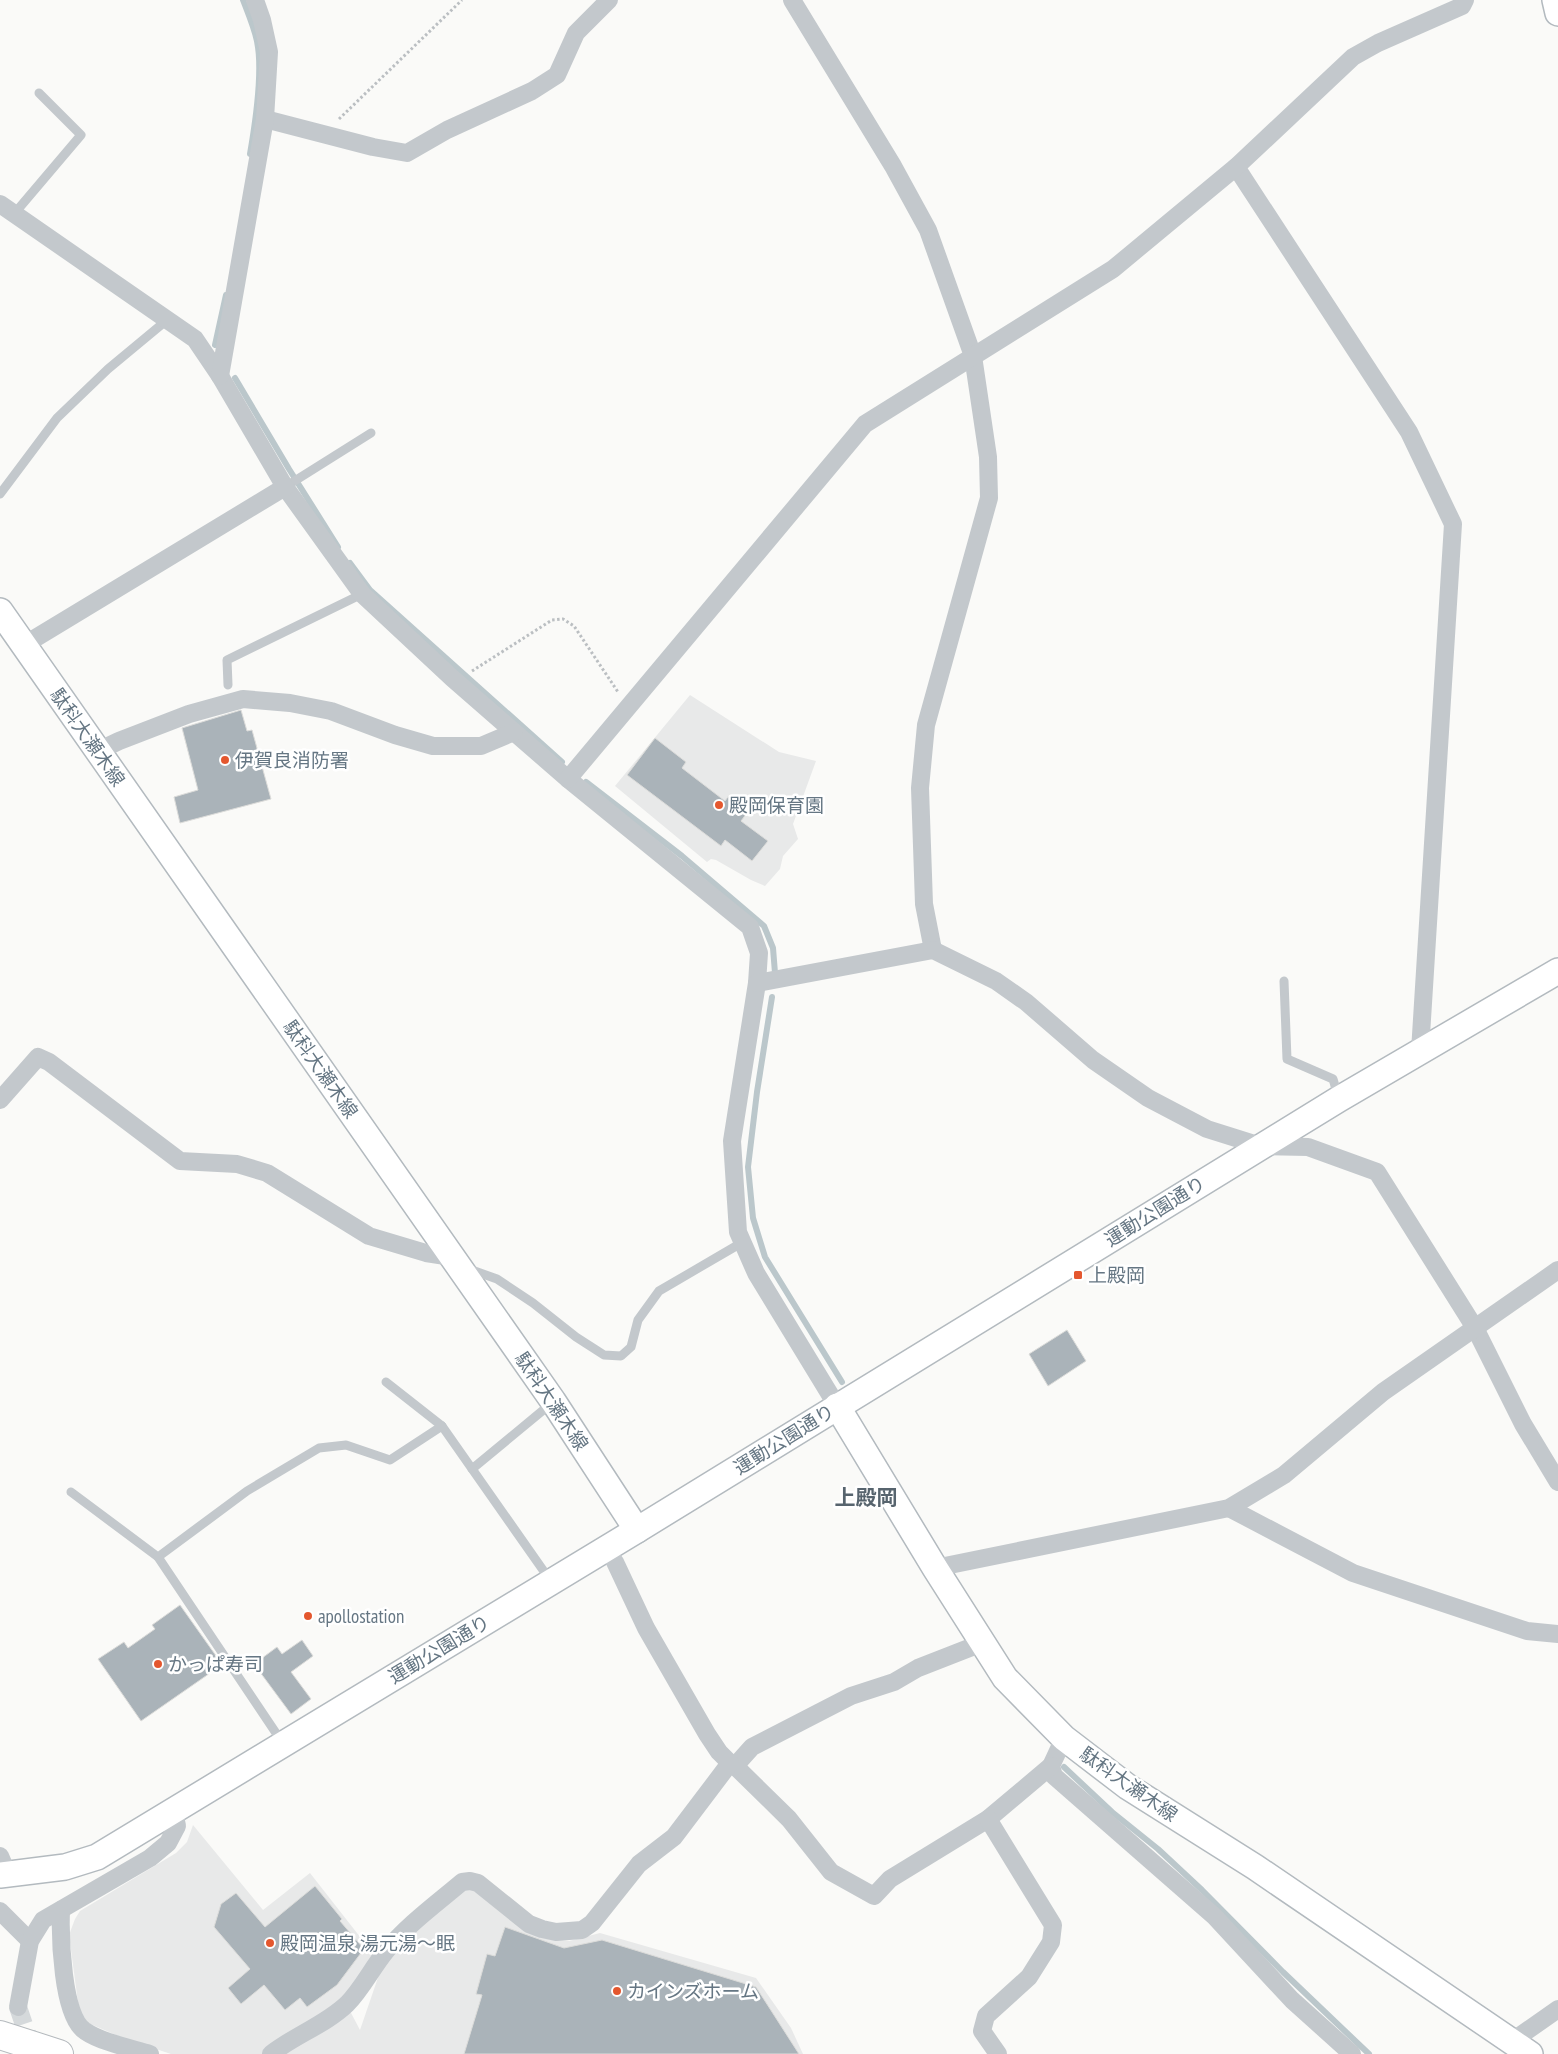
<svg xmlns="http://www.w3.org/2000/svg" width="1558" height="2054" font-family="'PT Sans Narrow','Noto Sans JP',sans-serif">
	<rect width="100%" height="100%" fill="#fafaf8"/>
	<!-- built -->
	<g fill="#e8e9e9">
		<path d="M 690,695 L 779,752 L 816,761 L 793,824 L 798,839 L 783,856 L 780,869 L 765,886 L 751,880 L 716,860 L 711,859 L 707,862 L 615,786 Z"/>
		<path d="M 193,1825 L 263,1910 L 310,1873 L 375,1956 L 350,2011 L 360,2030 L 383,1963 L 404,1939 L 468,1885 L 543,1938 L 569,1941 L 600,1933 L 756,1978 L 791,2028 L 803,2054 L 171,2054 L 123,2038 L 88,2023 L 79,2010 L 69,1935 L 75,1919 L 80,1911 L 176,1853 L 187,1842 Z"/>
	</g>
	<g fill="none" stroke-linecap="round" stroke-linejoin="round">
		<!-- stream -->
		<g stroke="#bbc7cb" stroke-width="6">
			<path d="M 243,0 C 248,13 254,27 257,41 C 263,70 255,125 250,154"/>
			<path d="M 215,345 L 226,295"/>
			<path d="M 235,378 L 289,469 L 338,547"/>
			<path d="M 350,563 L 370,590 L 562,762"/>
			<path d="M 586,782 L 682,856 L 764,926 L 773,948 L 775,973"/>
			<path d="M 772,997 L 757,1092 L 748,1167 L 753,1218 L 765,1257 L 842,1382"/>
			<path d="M 1064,1767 L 1112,1812 L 1158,1849 L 1202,1890 L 1283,1972 L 1369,2054"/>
		</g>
	</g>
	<!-- building -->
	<g fill="#aab3b9" stroke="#dcdcda">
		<path d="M 241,710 L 247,731 L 252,730 L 271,799 L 180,823 L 174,797 L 198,790 L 182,728 Z"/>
		<path d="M 655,738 L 686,762 L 682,768 L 725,801 L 730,794 L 750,809 L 741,821 L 768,841 L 752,861 L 725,840 L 721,846 L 627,775 Z"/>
		<path d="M 1067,1330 L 1086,1361 L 1048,1386 L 1029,1354 Z"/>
		<path d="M 180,1605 L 219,1660 L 210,1667 L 213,1671 L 141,1721 L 98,1659 L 124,1642 L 128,1648 L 155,1629 L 152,1625 Z"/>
		<path d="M 302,1640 L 313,1656 L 291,1672 L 311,1699 L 291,1714 L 254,1664 L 277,1647 L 282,1654 Z"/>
		<path d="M 315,1886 L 342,1919 L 340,1921 L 364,1949 L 337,1985 L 307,2007 L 300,1998 L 285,2010 L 264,1985 L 241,2004 L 228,1988 L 250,1969 L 214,1927 L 221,1904 L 236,1893 L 265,1927 Z"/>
		<path d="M 505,1927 L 564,1948 L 602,1940 L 756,1987 L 799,2054 L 464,2054 L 482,1995 L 476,1994 L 487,1954 L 495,1956 Z"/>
	</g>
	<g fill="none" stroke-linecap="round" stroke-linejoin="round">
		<!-- street-tunnel -->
		<path stroke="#d5d9db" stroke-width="18" stroke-dasharray="18 9" stroke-linecap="butt" d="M 18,2007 L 33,2051"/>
		<defs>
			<g id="secondary">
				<path d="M 1555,0 L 1558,13"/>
				<path d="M 0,611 L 553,1401 L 637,1530"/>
				<path d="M 837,1406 L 935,1568 L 1005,1678 L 1064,1738 L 1128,1787 L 1255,1867 L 1530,2054"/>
				<path d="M 0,1875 L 65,1867 L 97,1857 L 637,1530 L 1339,1099 L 1558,971"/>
			</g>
			<path id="highway" d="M 0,2035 L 59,2054"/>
		</defs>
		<!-- secondary casing -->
		<use href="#secondary" stroke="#b3babf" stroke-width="28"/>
		<!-- highway casing -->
		<use href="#highway" stroke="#b4b9bd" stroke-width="30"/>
		<!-- path -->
		<g stroke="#bbbfc2" stroke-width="3" stroke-dasharray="2.5 2.5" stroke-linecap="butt">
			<path d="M 339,119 L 462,0"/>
			<path d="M 472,671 L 552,620 L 563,619 L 574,626 L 618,692"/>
		</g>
		<!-- lane -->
		<g stroke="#c3c8cc" stroke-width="9">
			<path d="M 14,214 L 81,135 L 39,93"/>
			<path d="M 285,487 L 371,433"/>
			<path d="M 0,494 L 57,418 L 108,369 L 167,320"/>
			<path d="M 228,685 L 227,660 L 362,594"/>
			<path d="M 1284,981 L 1287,1059 L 1333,1079 L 1338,1096"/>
			<path d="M 469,1269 L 497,1279 L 533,1303 L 576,1337 L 604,1355 L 621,1356 L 631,1347 L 638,1320 L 659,1291 L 743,1242"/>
			<path d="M 386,1382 L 442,1426"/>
			<path d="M 472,1469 L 553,1402"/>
			<path d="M 71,1492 L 158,1557 L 247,1491 L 319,1448 L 346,1445 L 390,1460 L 442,1426 L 550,1580"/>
			<path d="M 158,1557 L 282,1742"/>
		</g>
		<!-- street -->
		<g stroke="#c3c8cc" stroke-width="18">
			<path d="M 792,0 L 893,166 L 928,230 L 973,356 L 988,457 L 989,498 L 926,725 L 920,788 L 924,904 L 933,950"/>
			<path d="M 265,119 L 373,147 L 407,153 L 447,130 L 532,91 L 557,75 L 576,33 L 609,0"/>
			<path d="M 1236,167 L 1409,432 L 1453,524 L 1420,1051"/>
			<path d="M 0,204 L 195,339 L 220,376 L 285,487 L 362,594 L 452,678 L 568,779 L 750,927 L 759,953 L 757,983 L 732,1141 L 738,1232 L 756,1273 L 837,1406"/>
			<path d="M 220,376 L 265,119 L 269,52 L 262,20 L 255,0"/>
			<path d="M 24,645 L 285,487"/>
			<path d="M 98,751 L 119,741 L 189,714 L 243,699 L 290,703 L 331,711 L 395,735 L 433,746 L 481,746 L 514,732"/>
			<path d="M 568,779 L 865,424 L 1113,269 L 1236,167 L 1353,57 L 1378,43 L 1462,6 L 1465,0"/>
			<path d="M 757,983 L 933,950 L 996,981 L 1026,1002 L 1093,1060 L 1148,1098 L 1207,1129 L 1261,1146 L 1308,1147 L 1377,1172 L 1475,1328 L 1523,1424 L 1558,1482"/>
			<path d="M 0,1100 L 38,1057 L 49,1062 L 180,1161 L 237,1164 L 267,1173 L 369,1236 L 426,1253 L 452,1257"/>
			<path d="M 1229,1508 L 1353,1573 L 1527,1631 L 1558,1634"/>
			<path d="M 935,1568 L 1229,1508 L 1284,1475 L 1383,1392 L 1558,1270"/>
			<path d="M 1064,1738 L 1051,1766 L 1054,1776 L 1214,1916 L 1292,2000 L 1352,2054"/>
			<path d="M 730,1763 L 735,1766 L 789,1819 L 831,1872 L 874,1896 L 890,1879 L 988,1819 L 1051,1766"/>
			<path d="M 735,1766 L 752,1747 L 851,1696 L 894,1682 L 918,1668 L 982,1643"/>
			<path d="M 988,1819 L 1053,1925 L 1051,1942 L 1029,1977 L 986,2016 L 982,2031 L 998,2054"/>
			<path d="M 0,1856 L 8,1875"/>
			<path d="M 61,1910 C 60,1936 62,2016 85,2031 C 101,2042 130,2048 150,2054"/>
			<path d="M 0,1911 L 30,1941"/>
			<path d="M 18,2007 L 30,1941 L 43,1920 L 150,1858 L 168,1843 L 177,1826 L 174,1812"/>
			<path d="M 1511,2042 L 1558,2009"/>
			<path d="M 271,2054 C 295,2035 325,2025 347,2004 C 362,1989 372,1968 386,1951 C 407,1925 436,1904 462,1882 L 470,1881 L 478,1883 L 529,1924 L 542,1929 L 556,1932 L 582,1930 L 592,1923 L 639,1864 L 674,1837 L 730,1763 L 719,1752 L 707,1734 L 646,1628 L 615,1562"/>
		</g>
		<!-- secondary -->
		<use href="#secondary" stroke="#fff" stroke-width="25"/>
		<!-- highway -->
		<use href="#highway" stroke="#fff" stroke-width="28"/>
	</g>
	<!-- markers -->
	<g fill="#e4572e" stroke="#fff" stroke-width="2">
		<circle cx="225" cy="760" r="5"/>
		<circle cx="719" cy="805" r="5"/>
		<rect x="1073" y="1270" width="10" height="10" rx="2.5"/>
		<circle cx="308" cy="1616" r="5"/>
		<circle cx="158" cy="1664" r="5"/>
		<circle cx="270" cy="1943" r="5"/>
		<circle cx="617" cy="1991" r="5"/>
	</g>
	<g text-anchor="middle" stroke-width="5" stroke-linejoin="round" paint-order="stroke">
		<!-- street labels -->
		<g font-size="19" fill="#657683" stroke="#fff">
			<text transform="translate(88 737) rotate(55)" y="7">駄科大瀬木線</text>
			<text transform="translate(321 1069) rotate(55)" y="7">駄科大瀬木線</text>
			<text transform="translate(1155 1211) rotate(-32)" y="7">運動公園通り</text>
			<text transform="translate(552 1401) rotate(56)" y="7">駄科大瀬木線</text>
			<text transform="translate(784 1439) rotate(-32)" y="7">運動公園通り</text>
			<text transform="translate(439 1649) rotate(-31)" y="7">運動公園通り</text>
			<text transform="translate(1129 1784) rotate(35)" y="7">駄科大瀬木線</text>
		</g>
		<!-- poi labels -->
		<g font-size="19" fill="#657683" stroke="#fff" text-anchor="start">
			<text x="235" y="767">伊賀良消防署</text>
			<text x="729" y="812">殿岡保育園</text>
			<text x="1088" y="1282">上殿岡</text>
			<text x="318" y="1623">apollostation</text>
			<text x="168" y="1671">かっぱ寿司</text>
			<text x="280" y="1950">殿岡温泉 湯元湯～眠</text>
			<text x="627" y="1998">カインズホーム</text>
		</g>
		<!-- quarter labels -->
		<g font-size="21" font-weight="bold" fill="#57646e" stroke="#fff">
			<text x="866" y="1505">上殿岡</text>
		</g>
	</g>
</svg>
